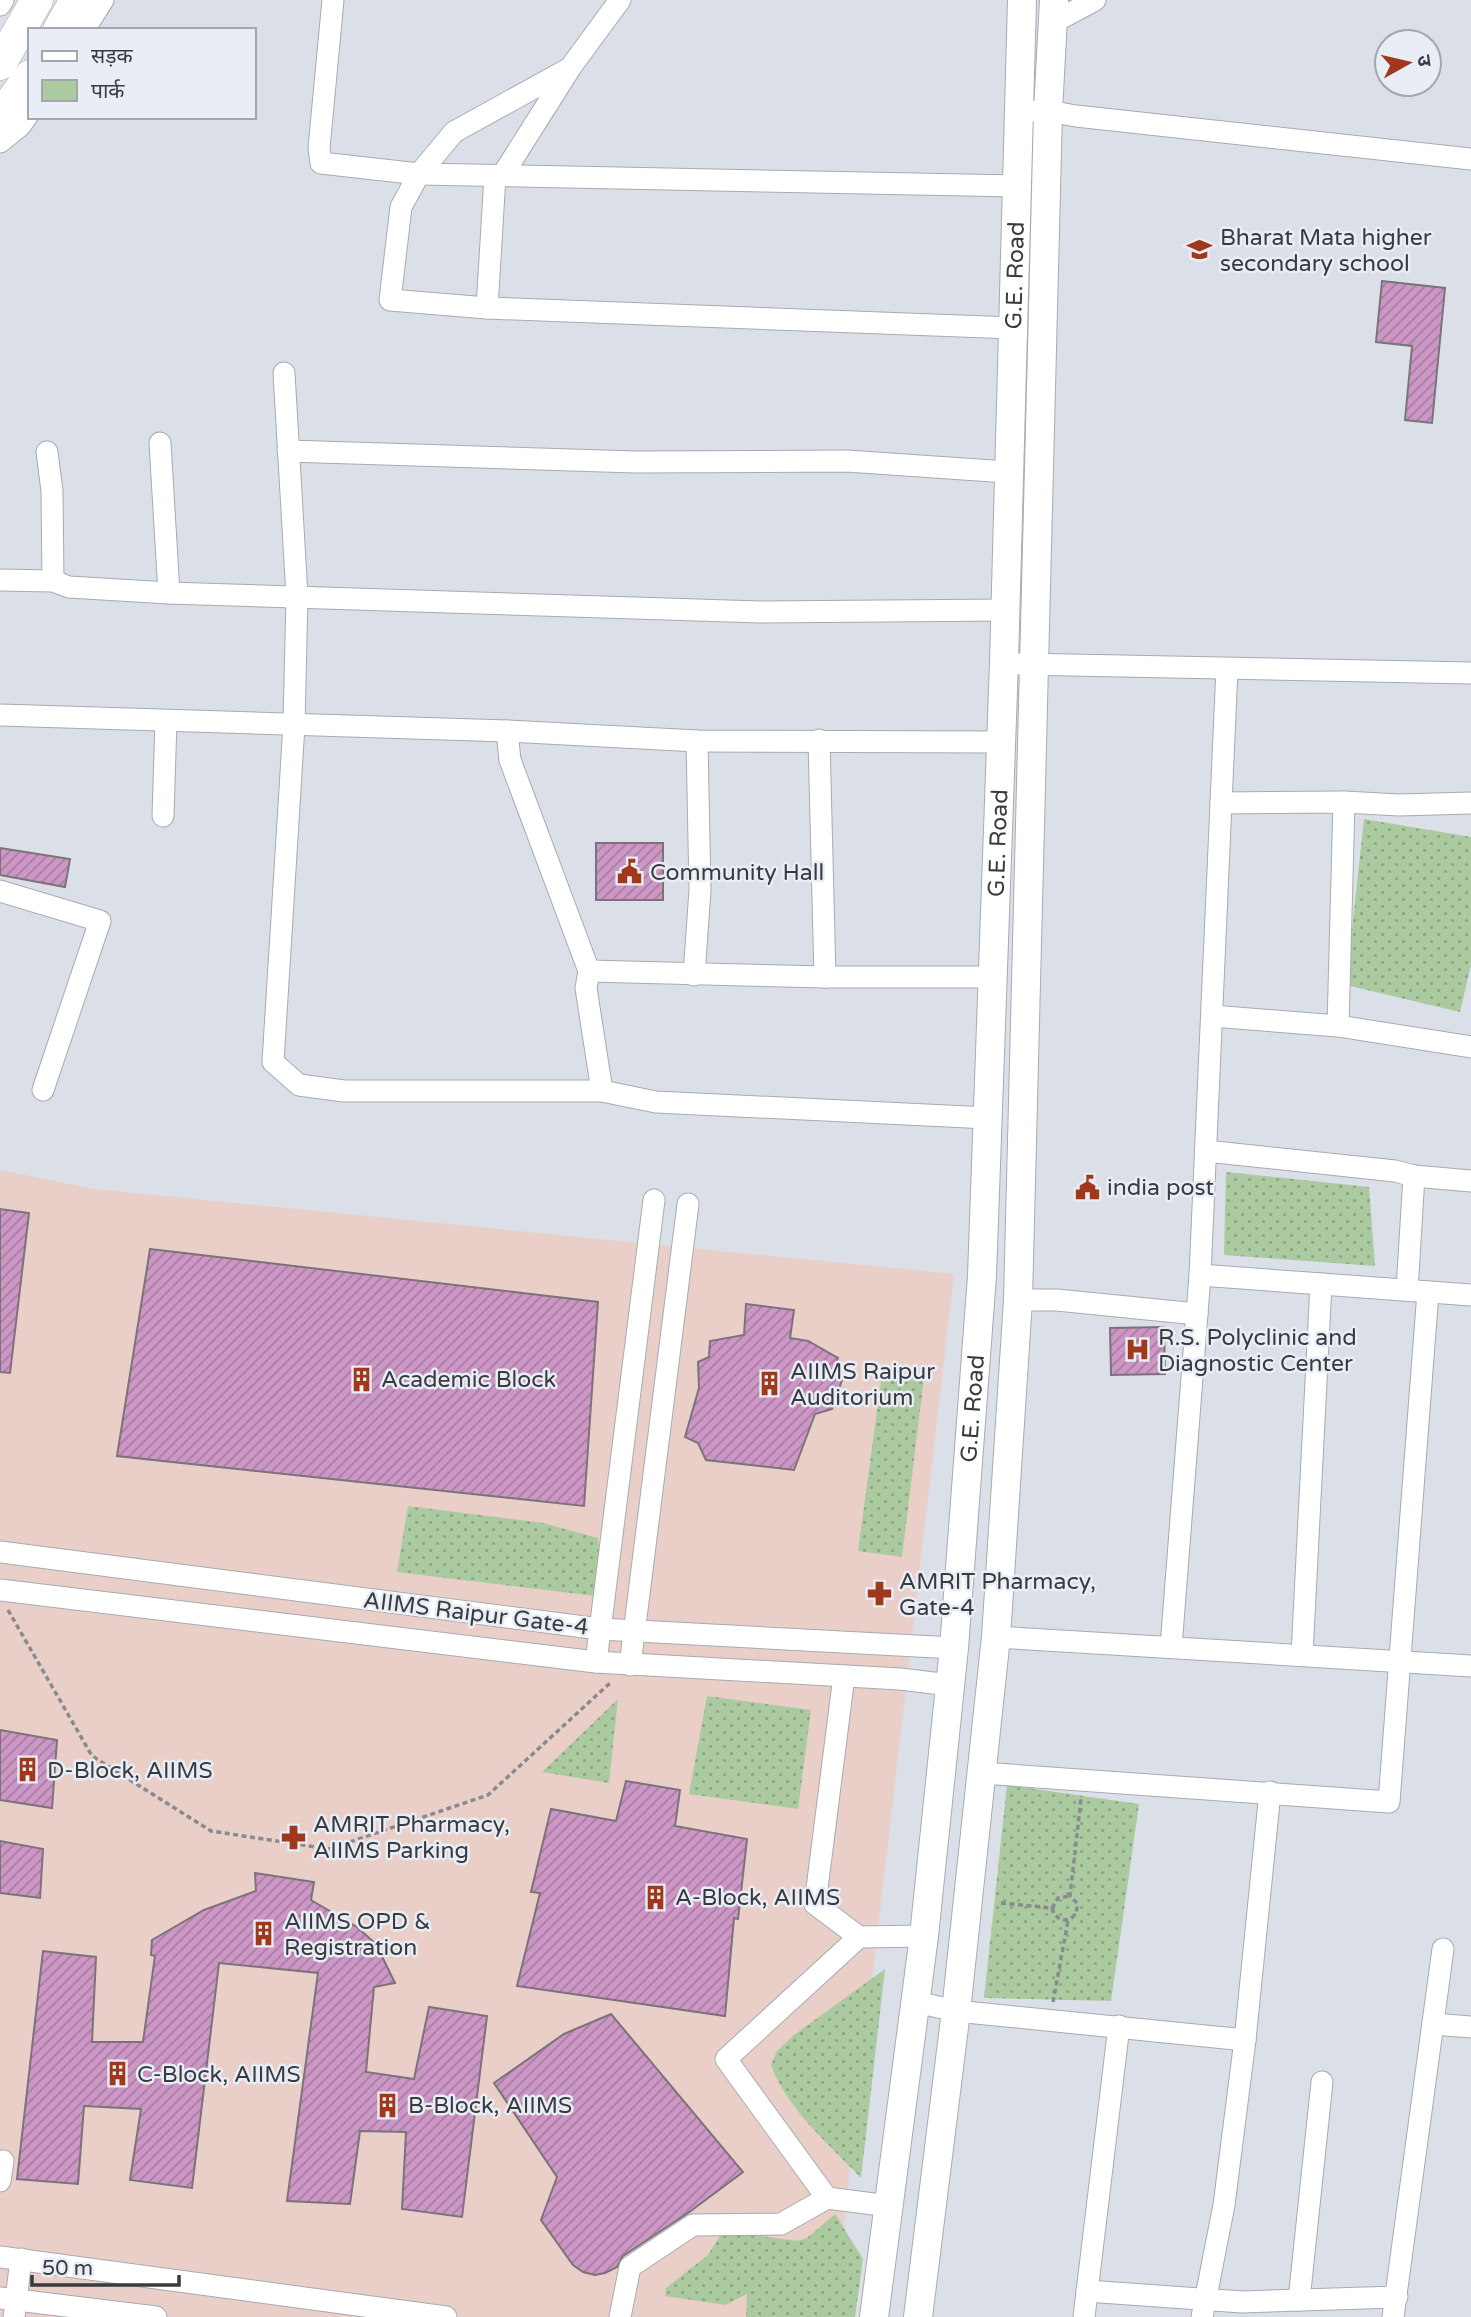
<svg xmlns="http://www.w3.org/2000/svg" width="1471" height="2317" font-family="'Varela Round','Noto Sans Devanagari',sans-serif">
	<defs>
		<pattern id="green-dots" width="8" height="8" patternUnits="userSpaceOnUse" patternTransform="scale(1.75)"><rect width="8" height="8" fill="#abcaa0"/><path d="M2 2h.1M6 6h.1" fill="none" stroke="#8ca584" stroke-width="1.8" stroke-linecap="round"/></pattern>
		<pattern id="building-hatch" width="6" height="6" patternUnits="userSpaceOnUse" patternTransform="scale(1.75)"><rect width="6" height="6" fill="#cd97c5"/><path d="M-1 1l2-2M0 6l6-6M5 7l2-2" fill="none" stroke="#a77ca1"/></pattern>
	</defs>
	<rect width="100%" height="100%" fill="#dbe0e8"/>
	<!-- medical -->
	<path fill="#e9cfc8" d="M 0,1170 L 94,1189 L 954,1274 L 833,2317 L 0,2317 Z"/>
	<!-- green -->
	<g fill="url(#green-dots)">
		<path d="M 1364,819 L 1471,837 L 1471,965 L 1460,1012 L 1346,985 Z"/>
		<path d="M 1226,1172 L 1369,1187 L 1375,1266 L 1224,1255 Z"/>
		<path d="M 882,1374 L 924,1378 L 902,1557 L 858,1551 Z"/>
		<path d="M 408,1506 L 543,1523 L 598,1538 L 600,1563 L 596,1596 L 397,1572 Z"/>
		<path d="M 707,1696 L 811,1710 L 798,1809 L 689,1794 Z"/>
		<path d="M 618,1699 L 609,1783 L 542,1772 Z"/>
		<path d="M 1007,1785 L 1139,1804 L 1111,2001 L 984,1998 Z"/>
		<path d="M 885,1969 L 861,2178 C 829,2144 787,2109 771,2065 L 777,2051 L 794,2035 Z"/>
		<path d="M 835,2214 L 863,2259 L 855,2317 L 746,2317 L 747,2294 L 726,2305 L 665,2296 L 666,2288 L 708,2255 L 723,2231 L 798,2241 L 807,2238 Z"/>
	</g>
	<!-- building -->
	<g fill="url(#building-hatch)" stroke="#7b7379" stroke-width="2">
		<path d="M 1382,281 L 1445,288 L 1432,423 L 1405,420 L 1412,346 L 1376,342 Z"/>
		<rect x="596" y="843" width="67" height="57"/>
		<path d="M 0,848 L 70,859 L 65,887 L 0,875 Z"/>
		<path d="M 0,1209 L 29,1213 L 10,1373 L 0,1372 Z"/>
		<path d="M 150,1249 L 598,1302 L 584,1506 L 117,1456 Z"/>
		<path d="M 746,1304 L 794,1310 L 790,1338 L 808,1341 L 838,1358 L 831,1376 L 842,1380 L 832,1409 L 815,1414 L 794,1470 L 706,1460 L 698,1443 L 685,1437 L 699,1388 L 698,1362 L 709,1357 L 710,1341 L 744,1335 Z"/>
		<path d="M 1164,1327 L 1165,1374 L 1111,1375 L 1110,1328 Z"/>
		<path d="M 0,1730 L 57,1740 L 52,1808 L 0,1800 Z"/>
		<path d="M 626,1781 L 680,1790 L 675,1826 L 747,1839 L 738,1919 L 734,1918 L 725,2016 L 517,1986 L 540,1893 L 531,1892 L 551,1809 L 616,1821 Z"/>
		<path d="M 0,1841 L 43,1849 L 40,1898 L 0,1893 Z"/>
		<path d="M 255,1873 L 314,1882 L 311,1900 L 357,1927 L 376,1944 L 395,1983 L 374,1987 L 366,2072 L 414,2079 L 429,2007 L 487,2016 L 462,2217 L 402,2209 L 406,2132 L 360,2131 L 350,2204 L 287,2201 L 318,1973 L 219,1963 L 192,2188 L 130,2180 L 141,2109 L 84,2106 L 78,2184 L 17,2179 L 43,1951 L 96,1957 L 92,2042 L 143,2042 L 155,1956 L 151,1955 L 152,1940 L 204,1910 L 256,1891 Z"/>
		<path d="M 611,2014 L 743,2172 L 688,2213 L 623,2256 L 617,2267 L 605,2273 L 595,2275 L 583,2272 L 573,2265 L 541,2220 L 557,2177 L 494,2083 L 564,2034 Z"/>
	</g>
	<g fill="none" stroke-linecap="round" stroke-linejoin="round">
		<defs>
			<g id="minor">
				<path d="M 333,0 L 319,148 L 321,163 L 419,174 L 1017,186"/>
				<path d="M 620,0 L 570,68 L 454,132 L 419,174 L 401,207 L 390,300 L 487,308 L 1013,328"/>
				<path d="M 0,5 L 3,0"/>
				<path d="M 1054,22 L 1095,0"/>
				<path d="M 84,30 L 103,0"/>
				<path d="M 1035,111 L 1048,111 L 1076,116 L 1471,159"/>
				<path d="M 0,142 L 20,126 L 30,112"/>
				<path d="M 502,176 L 569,70"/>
				<path d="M 487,308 L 495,176"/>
				<path d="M 284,373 L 297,596 L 294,725 L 273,1062 L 299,1085 L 344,1091 L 602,1091 L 656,1102 L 988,1118"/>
				<path d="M 160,443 L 169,593"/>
				<path d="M 288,451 L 635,462 L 847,461 L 1007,472 L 1009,470"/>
				<path d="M 47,452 L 52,491 L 53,581"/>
				<path d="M 0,580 L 53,581 L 69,587 L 169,593 L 760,612 L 1005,610"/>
				<path d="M 1020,664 L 1471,673"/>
				<path d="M 1227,669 L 1221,803 L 1344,802 L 1338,1026 L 1471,1047"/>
				<path d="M 0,715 L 507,731 L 697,741 L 1001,742"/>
				<path d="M 507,731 L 510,760 L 589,971 L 586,988 L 602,1091"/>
				<path d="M 819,740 L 825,977"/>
				<path d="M 1344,802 L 1399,805 L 1471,803"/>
				<path d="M 163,816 L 166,721"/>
				<path d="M 0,891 L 100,921 L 43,1090"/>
				<path d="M 589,971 L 825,977 L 993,977"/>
				<path d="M 694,975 L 700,890 L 697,741"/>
				<path d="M 1212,1016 L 1338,1026"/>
				<path d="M 1206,1151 L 1395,1171 L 1414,1176 L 1471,1181"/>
				<path d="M 1200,1275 L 1471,1295"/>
				<path d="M 1407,1290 L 1414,1176"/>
				<path d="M 1018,1300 L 1057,1300 L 1197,1314"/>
				<path d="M 0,1552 L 600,1629 L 954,1648"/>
				<path d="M 0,1590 L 596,1662 L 900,1679 L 950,1685"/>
				<path d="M 996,1637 L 1471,1666"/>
				<path d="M 1171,1647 L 1200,1275 L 1221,803"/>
				<path d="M 1302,1655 L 1321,1284"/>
				<path d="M 596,1662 L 654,1200"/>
				<path d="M 630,1665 L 688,1204"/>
				<path d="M 844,1676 L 815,1904 L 859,1937"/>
				<path d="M 982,1773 L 1389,1802 L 1428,1292"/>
				<path d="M 916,2002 L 956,2011 L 1245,2040"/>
				<path d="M 1433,2024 L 1471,2027"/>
				<path d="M 0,2181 L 3,2161"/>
				<path d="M 889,2206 L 827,2198 L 726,2059 L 859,1937 L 924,1936"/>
				<path d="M 0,2257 L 446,2317"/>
				<path d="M 1087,2291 L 1242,2302 L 1397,2297"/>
				<path d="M 0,2298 L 156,2317"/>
				<path d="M 1299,2300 L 1322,2082"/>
				<path d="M 14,2317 L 21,2259"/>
				<path d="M 620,2317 L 630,2267 L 693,2225 L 781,2224 L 827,2198"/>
				<path d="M 1084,2317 L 1119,2026"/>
				<path d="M 1202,2317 L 1224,2205 L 1245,2040 L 1270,1792"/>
				<path d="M 1393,2317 L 1443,1949"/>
			</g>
			<g id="major">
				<path id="s1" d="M 874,2317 L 924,1936 L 954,1648 L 982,1276 L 1004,662 L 1022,0"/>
				<path d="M 918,2317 L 956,2011 L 996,1637 L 1018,1300 L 1048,111 L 1054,0"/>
			</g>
			<g id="highway">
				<path d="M 59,30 L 76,0"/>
				<path d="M 0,64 L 37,0"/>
				<path d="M 0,117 L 30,76"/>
			</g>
		</defs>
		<!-- minor casing -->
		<use href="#minor" stroke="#a6abb3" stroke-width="23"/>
		<!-- major casing -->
		<use href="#major" stroke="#a6abb3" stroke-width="30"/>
		<!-- highway casing -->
		<use href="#highway" stroke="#a6abb3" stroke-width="33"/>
		<!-- path -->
		<g stroke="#878a90" stroke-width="3.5" stroke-dasharray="5 3.5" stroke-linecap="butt">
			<path d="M 8,1610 L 92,1756 L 211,1831 L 329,1849 L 488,1795 L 610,1683"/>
			<path d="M 1001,1903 L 1052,1908 L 1058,1898 L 1070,1896"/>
			<path d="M 1052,1908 C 1057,1927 1079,1922 1077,1903 L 1070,1896 L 1081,1799"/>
			<path d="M 1053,2002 L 1068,1921"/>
		</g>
		<!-- minor -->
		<use href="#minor" stroke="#fff" stroke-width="21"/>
		<!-- major -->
		<use href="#major" stroke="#fff" stroke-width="28"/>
		<!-- highway -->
		<use href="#highway" stroke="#fff" stroke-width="32"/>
	</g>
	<!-- icons -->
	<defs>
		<symbol id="school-bare" viewBox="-9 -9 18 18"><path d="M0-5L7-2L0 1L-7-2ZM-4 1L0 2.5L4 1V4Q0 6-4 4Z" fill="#a0381b" stroke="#e8edf6" stroke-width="2.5" paint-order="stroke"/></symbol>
		<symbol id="civic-bare" viewBox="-9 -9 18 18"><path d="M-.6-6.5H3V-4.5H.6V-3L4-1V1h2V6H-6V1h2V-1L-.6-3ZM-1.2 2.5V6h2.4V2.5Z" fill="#a0381b" stroke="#e8edf6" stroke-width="2.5" paint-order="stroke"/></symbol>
		<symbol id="hospital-bare" viewBox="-9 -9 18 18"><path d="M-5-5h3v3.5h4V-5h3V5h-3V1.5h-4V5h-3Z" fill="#a0381b" stroke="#e8edf6" stroke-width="2.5" paint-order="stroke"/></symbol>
		<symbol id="building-bare" viewBox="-9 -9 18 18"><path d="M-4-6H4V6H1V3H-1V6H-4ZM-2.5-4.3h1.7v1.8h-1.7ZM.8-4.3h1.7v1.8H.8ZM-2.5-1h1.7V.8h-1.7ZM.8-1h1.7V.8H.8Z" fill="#a0381b" stroke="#e8edf6" stroke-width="2.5" paint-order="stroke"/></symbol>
		<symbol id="pharmacy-bare" viewBox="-9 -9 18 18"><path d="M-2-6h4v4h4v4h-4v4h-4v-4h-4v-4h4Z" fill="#a0381b" stroke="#e8edf6" stroke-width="2.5" paint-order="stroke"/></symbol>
	</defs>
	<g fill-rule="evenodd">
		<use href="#school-bare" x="1182" y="232" width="35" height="35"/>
		<use href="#civic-bare" x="612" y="854" width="35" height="35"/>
		<use href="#civic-bare" x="1070" y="1170" width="35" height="35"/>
		<use href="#hospital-bare" x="1120" y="1332" width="35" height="35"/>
		<use href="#building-bare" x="344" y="1362" width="35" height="35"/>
		<use href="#building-bare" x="752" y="1366" width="35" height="35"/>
		<use href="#pharmacy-bare" x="862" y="1576" width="35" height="35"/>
		<use href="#building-bare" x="10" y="1752" width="35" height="35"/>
		<use href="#pharmacy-bare" x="276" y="1820" width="35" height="35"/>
		<use href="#building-bare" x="638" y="1880" width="35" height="35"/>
		<use href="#building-bare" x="246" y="1916" width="35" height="35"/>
		<use href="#building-bare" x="100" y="2056" width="35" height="35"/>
		<use href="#building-bare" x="370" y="2088" width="35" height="35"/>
	</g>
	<g text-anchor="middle" stroke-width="5" stroke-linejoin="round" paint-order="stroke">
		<!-- poi labels -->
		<g font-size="23" fill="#393b3f" stroke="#e8edf6" text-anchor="start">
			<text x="1220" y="245">Bharat Mata higher<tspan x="1220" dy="26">secondary school</tspan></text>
			<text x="650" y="880">Community Hall</text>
			<text x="1107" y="1195">india post</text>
			<text x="1158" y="1345">R.S. Polyclinic and<tspan x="1158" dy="26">Diagnostic Center</tspan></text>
			<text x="790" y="1379">AIIMS Raipur<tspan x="790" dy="26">Auditorium</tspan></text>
			<text x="381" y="1387">Academic Block</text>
			<text x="899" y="1589">AMRIT Pharmacy,<tspan x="899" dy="26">Gate-4</tspan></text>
			<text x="47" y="1778">D-Block, AIIMS</text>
			<text x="313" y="1832">AMRIT Pharmacy,<tspan x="313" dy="26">AIIMS Parking</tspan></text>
			<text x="675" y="1905">A-Block, AIIMS</text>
			<text x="284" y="1929">AIIMS OPD &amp;<tspan x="284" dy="26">Registration</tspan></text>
			<text x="137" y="2082">C-Block, AIIMS</text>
			<text x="408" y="2113">B-Block, AIIMS</text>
		</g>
		<!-- street labels -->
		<g font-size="23" fill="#393b3f" stroke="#e8edf6">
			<text dy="8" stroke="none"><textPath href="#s1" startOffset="2048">G.E. Road</textPath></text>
			<text dy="8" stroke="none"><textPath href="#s1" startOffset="1480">G.E. Road</textPath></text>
			<text dy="8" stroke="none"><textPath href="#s1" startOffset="914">G.E. Road</textPath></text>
			<text transform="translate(476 1613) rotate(7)" y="8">AIIMS Raipur Gate-4</text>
		</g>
	</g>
	<!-- legend -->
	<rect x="28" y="28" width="228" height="91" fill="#e8edf6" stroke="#a2a6ad" stroke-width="2"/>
	<rect x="42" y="51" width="35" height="10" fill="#ffffff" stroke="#a2a6ad" stroke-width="2"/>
	<text x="91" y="63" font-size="21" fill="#393b3f">सड़क</text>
	<rect x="42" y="80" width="35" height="21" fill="#abcaa0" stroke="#a2a6ad" stroke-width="2"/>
	<text x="91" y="98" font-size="21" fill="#393b3f">पार्क</text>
	<!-- north arrow -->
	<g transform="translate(1408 63) rotate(82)"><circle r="33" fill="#e8edf6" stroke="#a2a6ad" stroke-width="2"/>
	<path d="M0-5L12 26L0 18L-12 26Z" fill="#a0381b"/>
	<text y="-10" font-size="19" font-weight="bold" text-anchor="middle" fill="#393b3f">उ</text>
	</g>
	<!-- scale -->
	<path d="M32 2275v10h147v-10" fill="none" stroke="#393b3f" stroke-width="3.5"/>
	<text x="42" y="2275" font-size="21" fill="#393b3f" stroke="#e8edf6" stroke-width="5" paint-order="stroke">50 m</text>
</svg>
